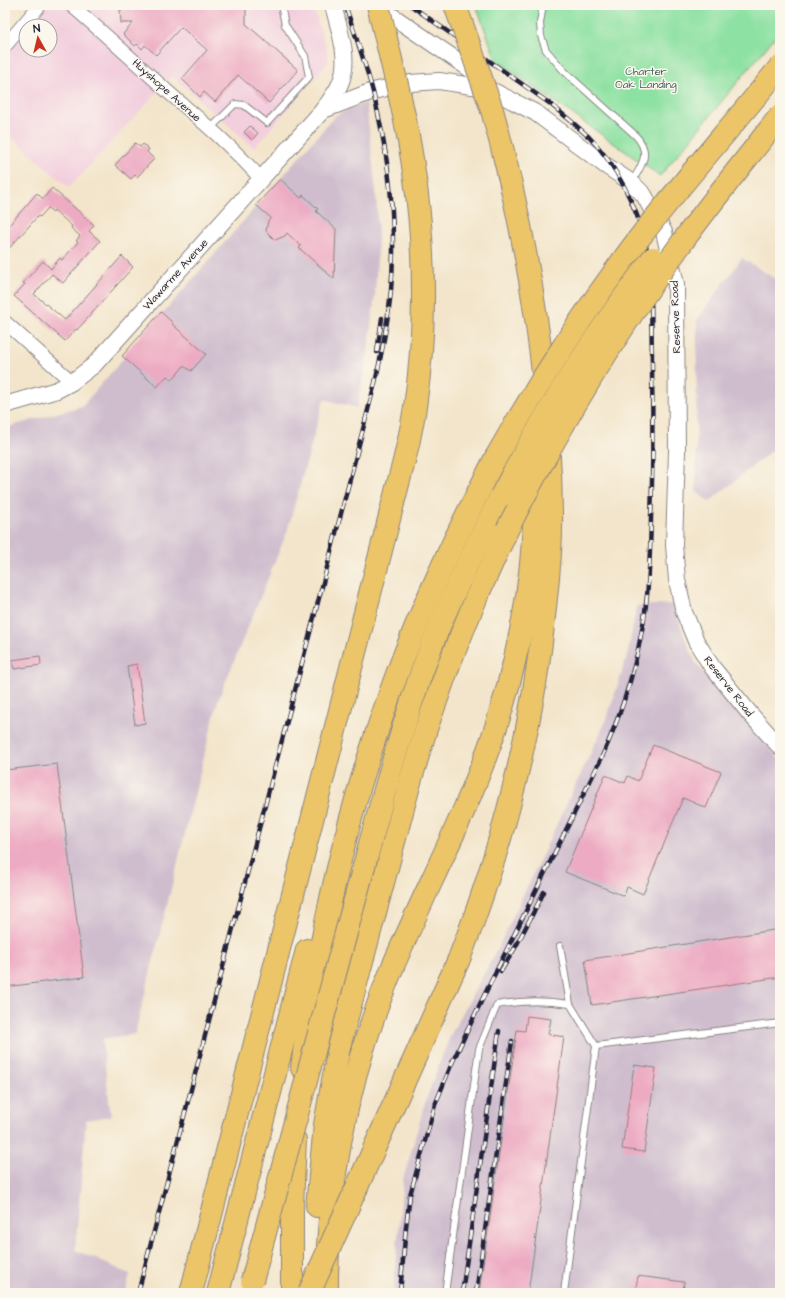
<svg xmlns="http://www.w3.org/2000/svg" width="785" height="1298" font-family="'Architects Daughter',sans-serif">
	<rect width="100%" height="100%" fill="#fbf7ec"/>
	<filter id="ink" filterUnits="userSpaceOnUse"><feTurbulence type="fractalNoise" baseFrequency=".025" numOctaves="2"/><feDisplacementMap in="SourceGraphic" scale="8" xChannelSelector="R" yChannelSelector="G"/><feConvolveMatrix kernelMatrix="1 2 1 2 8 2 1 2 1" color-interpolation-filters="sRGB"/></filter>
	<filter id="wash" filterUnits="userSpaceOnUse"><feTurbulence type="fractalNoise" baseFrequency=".012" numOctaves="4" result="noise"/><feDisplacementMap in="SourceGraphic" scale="16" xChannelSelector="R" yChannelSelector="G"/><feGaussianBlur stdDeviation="0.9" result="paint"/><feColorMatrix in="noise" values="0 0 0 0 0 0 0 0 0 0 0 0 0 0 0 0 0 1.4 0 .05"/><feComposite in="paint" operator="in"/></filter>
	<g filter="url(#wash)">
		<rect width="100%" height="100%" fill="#f3e5cb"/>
		<!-- built -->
		<path fill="#f3cfde" d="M 46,5 L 312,5 L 326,48 L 329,61 L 254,148 L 172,76 L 69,188 L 5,131 L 5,51 L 26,28 L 26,50 L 50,50 L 50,26 L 27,26 Z"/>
		<!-- industrial -->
		<g fill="#cfbdce">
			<path d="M 366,102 L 376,192 L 378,238 L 375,295 L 368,351 L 357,408 L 324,399 L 287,532 L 218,700 L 135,1034 L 102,1039 L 111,1116 L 86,1120 L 75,1250 L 130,1274 L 125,1293 L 5,1293 L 5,428 L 82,406 L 335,116 Z"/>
			<path d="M 742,258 L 780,282 L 780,444 L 709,502 L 696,491 L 697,320 Z"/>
			<path d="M 674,604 L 683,633 L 696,663 L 780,760 L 780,1293 L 393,1293 L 403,1180 L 426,1100 L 450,1036 L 497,950 L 606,721 L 627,657 L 637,606 Z"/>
		</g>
		<!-- green -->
		<path fill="#8de1a2" stroke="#58826e" d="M 476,5 L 780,5 L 780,31 L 660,176 L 496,60 Z"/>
		<g id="blocks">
			<!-- building -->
			<g fill="#edabc3">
				<path d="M 128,5 L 246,5 L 246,24 L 298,70 L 269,103 L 238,75 L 215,102 L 204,92 L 200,97 L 182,79 L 207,50 L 181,27 L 156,55 L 145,45 L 142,49 L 137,44 L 135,46 L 123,34 L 133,23 L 121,23 L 120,10 L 124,10 Z"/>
				<path d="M 250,126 L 258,133 L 252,140 L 244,132 Z"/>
				<path d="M 135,143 L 140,147 L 143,144 L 149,149 L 147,152 L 154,159 L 137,177 L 135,175 L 131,179 L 115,165 Z"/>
				<path d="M 280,179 L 301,198 L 303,195 L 318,209 L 316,211 L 336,229 L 334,279 L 299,248 L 301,246 L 287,233 L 285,236 L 275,240 L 266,231 L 268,221 L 271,218 L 256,205 Z"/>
				<path d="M 52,188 L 94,225 L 89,231 L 100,241 L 63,283 L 52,274 L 34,294 L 65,320 L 122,256 L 133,267 L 77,330 L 76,329 L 65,341 L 14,296 L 25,284 L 23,283 L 43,261 L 51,269 L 60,258 L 62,260 L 78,242 L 76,241 L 80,236 L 71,228 L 72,226 L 54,210 L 53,212 L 48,208 L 40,217 L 38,216 L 5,253 L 5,230 L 37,193 L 43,199 Z"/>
				<path d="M 161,312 L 173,323 L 172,324 L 206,354 L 191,371 L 184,366 L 172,380 L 167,376 L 157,387 L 122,356 Z"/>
				<path d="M 40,656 L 41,665 L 14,669 L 12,660 Z"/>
				<path d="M 137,664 L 145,723 L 135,725 L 127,666 Z"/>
				<path d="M 653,745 L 721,772 L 706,808 L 683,798 L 643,894 L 627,887 L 624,896 L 565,872 L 605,775 L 625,783 L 628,776 L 638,781 Z"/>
				<path d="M 57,764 L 84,977 L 5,987 L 5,770 Z"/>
				<path d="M 780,929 L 780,977 L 592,1005 L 585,960 Z"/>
				<path d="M 527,1016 L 551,1019 L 548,1034 L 564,1037 L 528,1293 L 479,1293 L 517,1030 L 525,1031 Z"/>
				<path d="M 634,1065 L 656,1068 L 644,1152 L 622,1149 Z"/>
				<path d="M 638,1276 L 684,1282 L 683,1293 L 635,1293 Z"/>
			</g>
		</g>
	</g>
	<g filter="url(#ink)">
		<use href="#blocks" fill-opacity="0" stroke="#8a8483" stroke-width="1"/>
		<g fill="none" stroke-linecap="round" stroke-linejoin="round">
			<defs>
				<g id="service">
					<path d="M 543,5 L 540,23 L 541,36 L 546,50 L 564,71 L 634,134 C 652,152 643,163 632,182"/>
					<path d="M 210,129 L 235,104 L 244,105 L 267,123 L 309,77 L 305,56 L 285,25 L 281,5"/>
					<path d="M 560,946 L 570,1004"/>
					<path d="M 596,1046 L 780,1023"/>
					<path d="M 445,1293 L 479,1049 L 497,1005 C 522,1000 545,1000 570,1004 L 596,1046 L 564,1293"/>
				</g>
				<g id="minor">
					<path d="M 71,5 C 104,33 135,62 167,91 C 199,119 232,146 260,178"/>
					<path d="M 5,46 L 40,5"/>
					<path d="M 5,322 L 72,382"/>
				</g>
				<g id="tertiary">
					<path d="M 376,5 L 483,78"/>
					<path d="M 323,110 L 373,91 L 410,83 L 439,81 L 479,87 L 495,92 L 536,113 L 605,165 L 632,183 L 644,195 L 664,232 L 676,284 L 677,451 L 674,545 L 677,580 L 684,612 L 696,641 L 712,667 L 751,715 L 780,747"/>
					<path d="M 5,405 L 57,390 L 72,382 L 94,365 L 323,110 C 329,102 336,93 340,84 C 351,59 339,30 333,5"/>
				</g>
				<g id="motorway">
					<path d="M 492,110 C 518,202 535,295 545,390"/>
					<path d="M 367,855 C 386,785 405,715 431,647 C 451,595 476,545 501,496"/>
					<path d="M 302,1068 C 318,937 348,809 393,685 C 421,607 457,533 495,459"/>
					<path d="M 357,1187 L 459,959 C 503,846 533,729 545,608 C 548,577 552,546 551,515 C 551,490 550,466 548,442"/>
					<path d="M 317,1206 L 325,1125 L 339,1047 L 410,782 L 426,729 L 450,662 L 477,596 L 507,530"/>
					<path d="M 191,1293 L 398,484 C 405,459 411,433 415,407 C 430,304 423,198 400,97"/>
					<path d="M 218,1293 L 307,950"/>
					<path d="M 292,1293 L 292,1207 L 295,1140"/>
					<path d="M 327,1293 C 326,1183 349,1073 391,971 C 425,890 468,812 496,727 C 512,677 524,625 530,573 C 534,540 534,507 538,475"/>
				</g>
			</defs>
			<!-- service casing -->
			<use href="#service" stroke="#8a8483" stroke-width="8"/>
			<!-- minor casing -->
			<use href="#minor" stroke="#8a8483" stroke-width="15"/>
			<!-- tertiary casing -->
			<use href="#tertiary" stroke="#8a8483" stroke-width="18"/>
			<!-- motorway casing -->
			<use href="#motorway" stroke="#8a8483" stroke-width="24"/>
			<!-- service -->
			<use href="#service" stroke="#fff" stroke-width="6"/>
			<!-- minor -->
			<use href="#minor" stroke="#fff" stroke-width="13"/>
			<!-- tertiary -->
			<use href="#tertiary" stroke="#fff" stroke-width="16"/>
			<!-- motorway -->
			<use href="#motorway" stroke="#ecc569" stroke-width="22"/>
			<defs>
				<g id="rail">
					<path d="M 377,352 L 382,318"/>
					<path d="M 501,971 L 515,948 L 544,892"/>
					<path d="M 138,1293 L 375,383 C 382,352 388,322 391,290 C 397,225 389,156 373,92 C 365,62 355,34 345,5"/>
					<path d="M 400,1293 L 406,1227 L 410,1195 L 435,1105 L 452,1063 L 479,1006 L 601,759 C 619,719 633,679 641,635 C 649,597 650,557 651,518 C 654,443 652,368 651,293 C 650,277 649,261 646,245 C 637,207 616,164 589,137 C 576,125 563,114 549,103 L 410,5"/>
					<path d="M 462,1293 L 499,1031"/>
					<path d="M 476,1293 L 512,1041"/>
				</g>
			</defs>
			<!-- rail casing -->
			<use href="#rail" stroke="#22223b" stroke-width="4.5"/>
			<!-- rail -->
			<use href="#rail" stroke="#fbf7ec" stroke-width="3" stroke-dasharray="9" stroke-linecap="butt"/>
			<defs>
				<g id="motorway-bridge">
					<path d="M 378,5 L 400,97"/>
					<path d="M 455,5 L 473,55 L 492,110"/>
					<path d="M 495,459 C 538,383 585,310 637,241 C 683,181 733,125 780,67"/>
					<path d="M 501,496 C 545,412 596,333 653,258"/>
					<path d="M 507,530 C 556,432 613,337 678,248 C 710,203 746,160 780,116"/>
					<path d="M 252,1281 L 367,855"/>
					<path d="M 309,1293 L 357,1187"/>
				</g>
			</defs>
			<!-- motorway-bridge casing -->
			<use href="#motorway-bridge" stroke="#8a8483" stroke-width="24" stroke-linecap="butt"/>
			<!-- motorway-bridge -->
			<use href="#motorway-bridge" stroke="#ecc569" stroke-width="22"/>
		</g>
	</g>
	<g text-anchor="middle" stroke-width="3" stroke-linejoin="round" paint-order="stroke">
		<!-- park labels -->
		<g font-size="11" fill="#425b5a" stroke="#fbf7ec">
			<text x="646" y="75">Charter<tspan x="646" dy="13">Oak Landing</tspan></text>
		</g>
		<!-- street labels -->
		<g font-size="11" fill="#22223b" stroke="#fbf7ec">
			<text transform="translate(167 90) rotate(42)" y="4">Huyshope Avenue</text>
			<text transform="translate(175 274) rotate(-48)" y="4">Wawarme Avenue</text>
			<text transform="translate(675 317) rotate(-92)" y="4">Reserve Road</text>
			<text transform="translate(729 686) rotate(52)" y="4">Reserve Road</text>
		</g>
	</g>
	<!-- margin -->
	<rect width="785" height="1298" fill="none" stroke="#fbf7ec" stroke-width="20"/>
	<!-- north arrow -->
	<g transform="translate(38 38) rotate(352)"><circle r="19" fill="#fbf7ec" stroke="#a4a2a5"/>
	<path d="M0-3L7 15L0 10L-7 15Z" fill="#c8321e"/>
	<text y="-6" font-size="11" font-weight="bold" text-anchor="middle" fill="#22223b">N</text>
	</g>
</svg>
